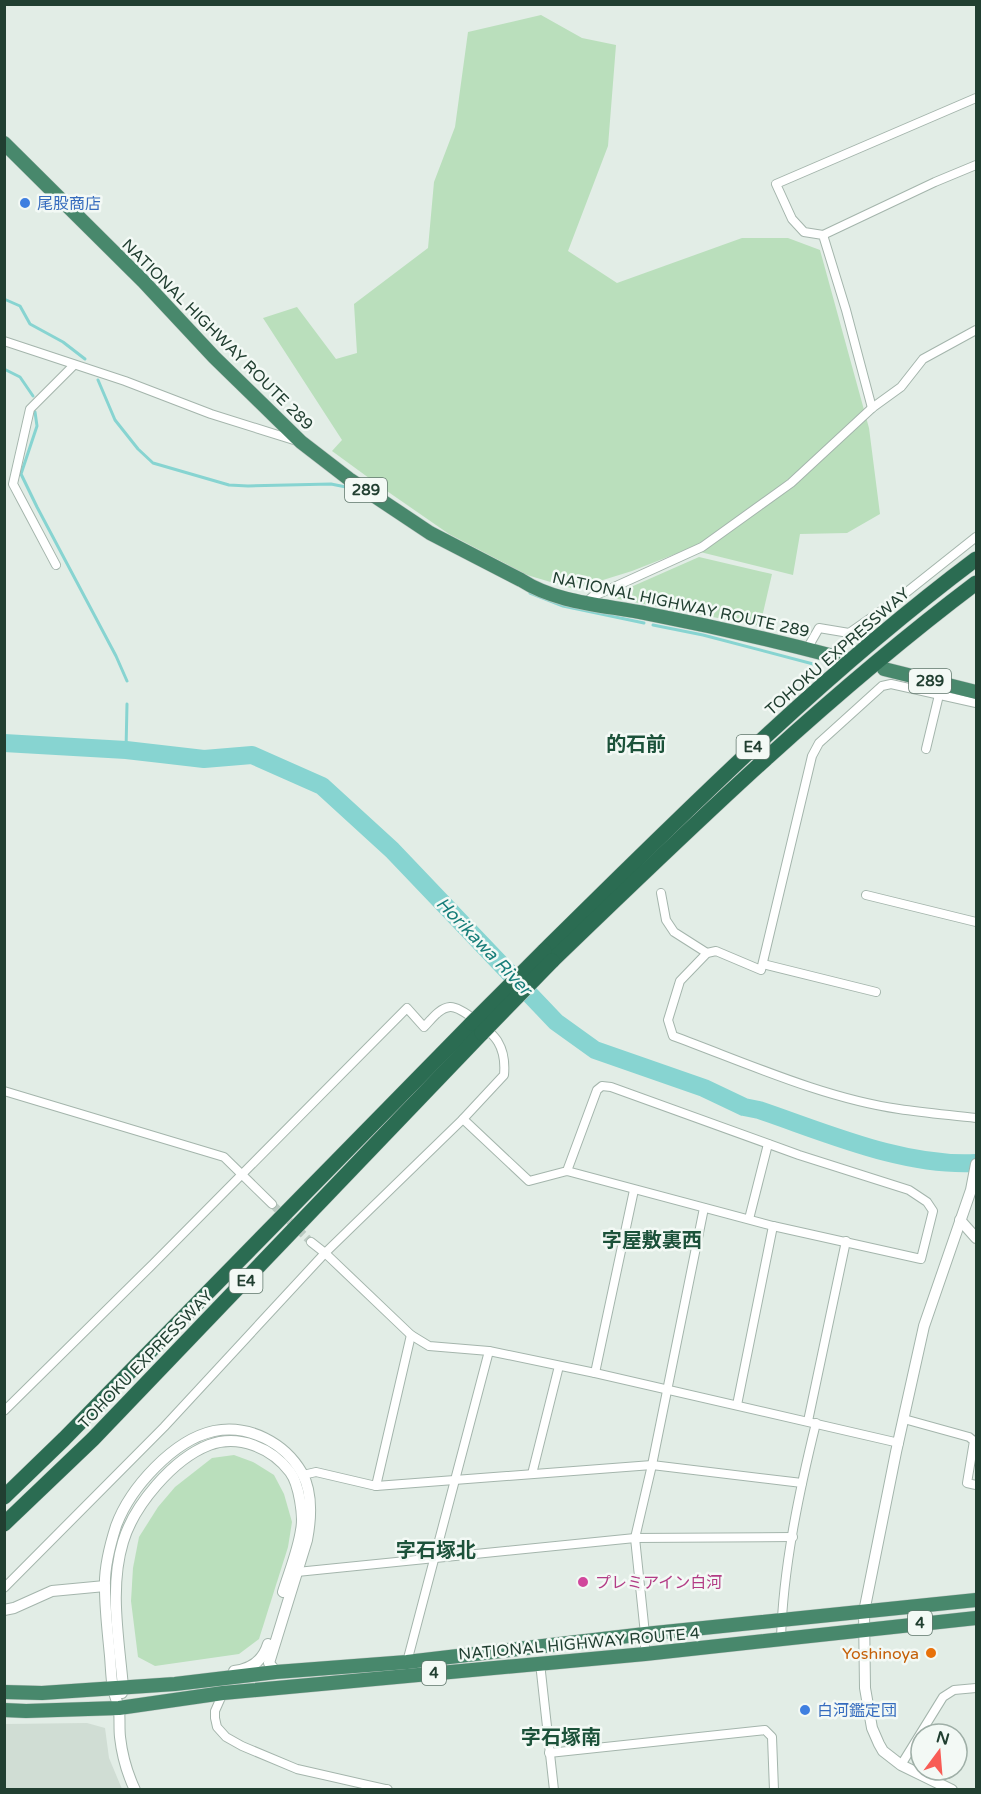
<svg xmlns="http://www.w3.org/2000/svg" width="981" height="1794" font-family="'Varela Round','Noto Sans JP',sans-serif">
	<rect width="100%" height="100%" fill="#e2ede6"/>
	<!-- built -->
	<path fill="#d0ddd4" d="M 87,1723 L 105,1728 L 109,1758 L 122,1789 L 5,1789 L 5,1724 Z"/>
	<!-- green -->
	<g fill="#badfbc">
		<path d="M 541,15 L 582,38 L 616,45 L 608,146 L 568,251 L 617,283 L 742,238 L 788,238 L 820,250 L 869,428 L 880,514 L 847,533 L 800,534 L 793,575 L 688,549 L 632,571 L 574,589 L 527,575 L 449,534 L 384,489 L 332,451 L 342,440 L 263,318 L 297,307 L 336,359 L 357,353 L 354,304 L 428,248 L 434,182 L 455,127 L 468,32 Z"/>
		<path d="M 699,557 L 772,574 L 760,626 L 613,598 L 615,594 Z"/>
		<path d="M 234,1455 L 253,1462 L 274,1475 L 284,1494 L 292,1522 L 288,1547 L 259,1639 L 239,1654 L 155,1666 L 138,1657 L 131,1601 L 133,1568 L 139,1537 L 158,1507 L 175,1487 L 212,1458 Z"/>
	</g>
	<g fill="none" stroke-linecap="round" stroke-linejoin="round">
		<!-- stream -->
		<g stroke="#87d4d1" stroke-width="3">
			<path d="M 4,299 L 20,306 L 30,324 L 63,342 L 85,359"/>
			<path d="M 4,369 L 20,377 L 33,396"/>
			<path d="M 98,380 L 115,420 L 138,449 L 153,463 L 229,485 L 248,486 L 331,484 L 351,488"/>
			<path d="M 35,412 L 37,426 L 21,474 L 37,507 L 116,656 L 127,681"/>
			<path d="M 530,593 L 563,606 L 644,623"/>
			<path d="M 653,625 L 703,635 L 817,665"/>
			<path d="M 126,750 L 127,704"/>
		</g>
		<!-- river -->
		<path stroke="#87d4d1" stroke-width="18" d="M 4,743 L 126,750 L 204,759 L 252,755 L 322,786 L 392,850 L 556,1022 L 595,1050 L 704,1088 L 744,1107 L 759,1110 C 827,1133 904,1167 976,1163"/>
		<!-- minor-tunnel -->
		<path stroke="#bbcac2" stroke-width="8" stroke-dasharray="8 4" stroke-linecap="butt" d="M 272,1204 L 311,1242"/>
		<defs>
			<g id="minor">
				<path d="M 823,235 L 935,182 L 976,165"/>
				<path d="M 4,341 L 125,381 L 211,414 L 297,441"/>
				<path d="M 872,408 L 846,310 L 823,235 L 804,232 L 792,219 L 776,184 L 976,98"/>
				<path d="M 56,565 L 13,484 L 30,409 L 74,365"/>
				<path d="M 585,603 L 592,597 L 702,547 L 791,483 L 872,408 L 901,387 L 923,359 L 976,330"/>
				<path d="M 807,649 L 819,628 L 849,633 L 898,599 L 976,537"/>
				<path d="M 976,703 L 891,684 L 882,686 L 819,743 L 812,756 L 761,970 L 716,951 L 707,953 L 680,981 L 668,1020 L 673,1036 C 744,1062 823,1098 899,1109 C 925,1113 951,1115 976,1118"/>
				<path d="M 926,749 L 939,695"/>
				<path d="M 661,893 L 666,920 L 674,932 L 707,953"/>
				<path d="M 866,895 L 976,922"/>
				<path d="M 763,964 L 876,992"/>
				<path d="M 4,1091 L 224,1157 L 272,1204"/>
				<path d="M 463,1119 L 529,1181 L 567,1171 L 773,1226 L 921,1259 L 933,1211 L 927,1202 L 909,1190 L 799,1155 L 611,1087 L 602,1086 L 597,1090 L 567,1171"/>
				<path d="M 749,1219 L 768,1144"/>
				<path d="M 311,1242 L 325,1253 L 411,1335 L 429,1346 L 489,1351 L 595,1373 L 899,1443"/>
				<path d="M 595,1373 L 634,1190"/>
				<path d="M 737,1405 L 773,1226"/>
				<path d="M 4,1411 L 153,1264 L 407,1008 L 424,1027 C 431,1020 439,1008 450,1007 C 461,1006 493,1033 498,1042 C 504,1052 505,1064 504,1075 L 463,1119 L 325,1253 L 164,1427 L 4,1588"/>
				<path d="M 904,1419 L 969,1437 L 974,1441 L 967,1483 L 976,1485"/>
				<path d="M 808,1421 L 846,1241"/>
				<path d="M 532,1474 L 559,1366"/>
				<path d="M 303,1475 L 316,1472 L 376,1486 L 652,1465 L 802,1483"/>
				<path d="M 376,1486 L 411,1335"/>
				<path d="M 297,1572 L 635,1538 L 793,1537"/>
				<path d="M 781,1639 C 783,1568 799,1492 816,1423"/>
				<path d="M 645,1654 L 645,1634 L 635,1538 L 652,1465 L 704,1208"/>
				<path d="M 407,1662 L 489,1351"/>
				<path d="M 540,1663 L 554,1790"/>
				<path d="M 223,1693 L 215,1711 L 215,1718 L 217,1727 L 226,1737 L 242,1746 L 297,1769 L 385,1789"/>
				<path d="M 549,1753 L 765,1730 L 772,1737 L 774,1790"/>
				<path d="M 901,1765 L 943,1697 L 954,1690 L 976,1688"/>
			</g>
			<g id="tertiary">
				<path d="M 960,1220 L 976,1238"/>
				<path d="M 4,1610 L 14,1608 L 52,1591 L 105,1586"/>
				<path d="M 234,1671 C 251,1669 263,1661 268,1644"/>
				<path d="M 122,1693 L 123,1687 C 119,1640 109,1588 123,1542 C 134,1505 173,1459 209,1445 C 239,1434 272,1448 290,1472 C 299,1484 304,1516 301,1530 C 298,1551 289,1572 283,1592"/>
				<path d="M 135,1790 C 127,1773 122,1755 120,1737 C 119,1728 120,1719 119,1710 C 118,1702 114,1695 113,1688 C 111,1678 111,1667 110,1656 C 108,1634 105,1611 105,1588 C 104,1569 110,1545 116,1526 C 130,1488 173,1440 214,1431 C 249,1424 285,1443 302,1473 C 313,1493 311,1519 307,1540 L 269,1663 L 276,1672"/>
				<path d="M 385,1790 L 387,1790"/>
				<path d="M 952,1790 L 901,1765 L 883,1751 L 879,1744 L 872,1728 L 865,1688 L 864,1612 L 896,1452 L 924,1326 L 971,1190 L 976,1164"/>
			</g>
			<g id="trunk">
				<path d="M 4,143 L 143,281 L 214,357 L 301,442 L 349,479 L 430,533 L 521,580 C 558,604 607,605 649,614 C 711,626 772,640 833,656"/>
				<path d="M 884,669 L 976,692"/>
				<path d="M 4,1692 L 42,1693 L 175,1684 L 276,1672 L 407,1662 L 645,1634 L 976,1600"/>
				<path d="M 4,1710 L 26,1711 L 119,1708 L 223,1693 L 645,1654 L 976,1618"/>
			</g>
			<g id="motorway">
				<path d="M 544,951 C 683,814 820,676 976,559"/>
				<path d="M 552,961 C 688,830 826,696 976,583"/>
				<path d="M 4,1497 L 64,1439 L 472,1023"/>
				<path d="M 4,1524 L 93,1439 L 482,1033"/>
			</g>
		</defs>
		<!-- minor casing -->
		<use href="#minor" stroke="#a4b5ac" stroke-width="10"/>
		<!-- tertiary casing -->
		<use href="#tertiary" stroke="#a4b5ac" stroke-width="12"/>
		<!-- trunk casing -->
		<use href="#trunk" stroke="#c1c9c5" stroke-width="15"/>
		<!-- motorway casing -->
		<use href="#motorway" stroke="#c1c9c5" stroke-width="16"/>
		<!-- minor -->
		<use href="#minor" stroke="#fff" stroke-width="8"/>
		<!-- tertiary -->
		<use href="#tertiary" stroke="#fff" stroke-width="10"/>
		<!-- trunk -->
		<use href="#trunk" stroke="#48886c" stroke-width="14"/>
		<!-- motorway -->
		<use href="#motorway" stroke="#2b6c52" stroke-width="15"/>
		<defs>
			<g id="motorway-bridge">
				<path d="M 472,1023 L 544,951"/>
				<path d="M 482,1033 L 552,961"/>
			</g>
		</defs>
		<!-- motorway-bridge casing -->
		<use href="#motorway-bridge" stroke="#c1c9c5" stroke-width="16" stroke-linecap="butt"/>
		<!-- motorway-bridge -->
		<use href="#motorway-bridge" stroke="#2b6c52" stroke-width="15"/>
	</g>
	<!-- markers -->
	<g fill="#3f7fe0" stroke="#f3f9f5" stroke-width="2">
		<circle cx="25" cy="203" r="6"/>
		<circle cx="805" cy="1710" r="6"/>
	</g>
	<circle fill="#d1479c" stroke="#f3f9f5" stroke-width="2" cx="583" cy="1582" r="6"/>
	<circle fill="#e8710a" stroke="#f3f9f5" stroke-width="2" cx="931" cy="1653" r="6"/>
	<g text-anchor="middle" stroke-width="5" stroke-linejoin="round" paint-order="stroke">
		<!-- shield labels -->
		<g fill="#f3f9f5" stroke="#60776c" stroke-width="1.5">
			<rect x="345" y="478" width="42" height="24" rx="4.5"/>
			<rect x="909" y="669" width="42" height="24" rx="4.5"/>
			<rect x="736.5" y="735" width="33" height="24" rx="4.5"/>
			<rect x="229.5" y="1269" width="33" height="24" rx="4.5"/>
			<rect x="908" y="1611" width="24" height="24" rx="4.5"/>
			<rect x="422" y="1661" width="24" height="24" rx="4.5"/>
		</g>
		<g font-size="15" font-weight="bold" fill="#213f31">
			<text x="366" y="495">289</text>
			<text x="930" y="686">289</text>
			<text x="753" y="752">E4</text>
			<text x="246" y="1286">E4</text>
			<text x="920" y="1628">4</text>
			<text x="434" y="1678">4</text>
		</g>
		<!-- shop labels -->
		<g font-size="16" fill="#366cbe" stroke="#f3f9f5" text-anchor="start">
			<text x="37" y="209">尾股商店</text>
			<text x="817" y="1716">白河鑑定団</text>
		</g>
		<!-- street labels -->
		<g font-size="16" fill="#213f31" stroke="#f3f9f5">
			<text transform="translate(218 334) rotate(45)" y="6">NATIONAL HIGHWAY ROUTE 289</text>
			<text transform="translate(681 604) rotate(12)" y="6">NATIONAL HIGHWAY ROUTE 289</text>
			<text transform="translate(837 651) rotate(-41)" y="6">TOHOKU EXPRESSWAY</text>
			<text transform="translate(145 1359) rotate(-46)" y="6">TOHOKU EXPRESSWAY</text>
			<text transform="translate(579 1643) rotate(-5)" y="6">NATIONAL HIGHWAY ROUTE 4</text>
		</g>
		<!-- hotel labels -->
		<g font-size="16" fill="#b23c85" stroke="#f3f9f5" text-anchor="start">
			<text x="595" y="1588">プレミアイン白河</text>
		</g>
		<!-- food labels -->
		<g font-size="16" fill="#c56008" stroke="#f3f9f5" text-anchor="end">
			<text x="919" y="1659">Yoshinoya</text>
		</g>
		<!-- water labels -->
		<g font-size="18" font-style="italic" fill="#187e7a" stroke="#f3f9f5">
			<text transform="translate(484 946) rotate(46)" y="6">Horikawa River</text>
		</g>
		<!-- quarter labels -->
		<g font-size="20" font-weight="bold" fill="#1c523a" stroke="#f3f9f5">
			<text x="636" y="751">的石前</text>
			<text x="652" y="1247">字屋敷裏西</text>
			<text x="436" y="1557">字石塚北</text>
			<text x="561" y="1744">字石塚南</text>
		</g>
	</g>
	<!-- border -->
	<rect width="981" height="1794" fill="none" stroke="#213f31" stroke-width="12"/>
	<!-- north arrow -->
	<g transform="translate(939 1752) rotate(16)"><circle r="28" fill="#f3f9f5" stroke="#9fafa7" stroke-width="1.5"/>
	<path d="M0-4.5L10 22L0 15L-10 22Z" fill="#f85c55"/>
	<text y="-9" font-size="16" font-weight="bold" text-anchor="middle" fill="#213f31">N</text>
	</g>
</svg>
